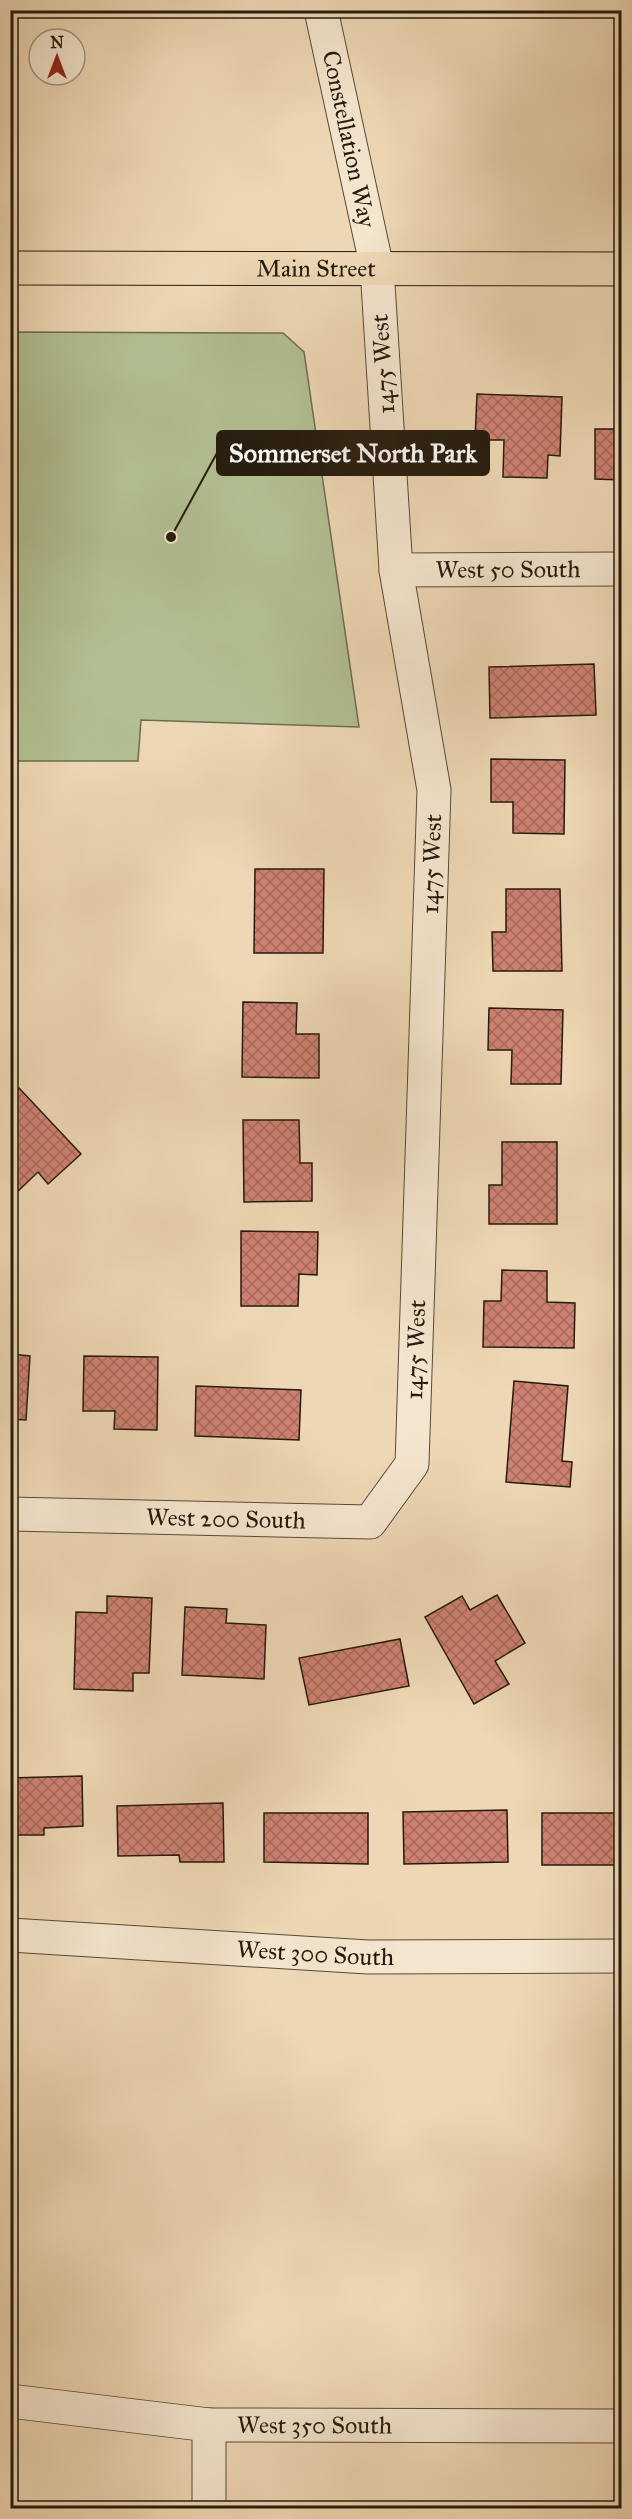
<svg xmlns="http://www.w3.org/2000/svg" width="632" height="2519" font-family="'IM FELL Great Primer',serif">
	<defs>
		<pattern id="building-cross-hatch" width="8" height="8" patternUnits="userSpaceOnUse" patternTransform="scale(1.5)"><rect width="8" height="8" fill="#ce8172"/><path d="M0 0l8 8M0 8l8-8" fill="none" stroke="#a7695c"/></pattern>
	</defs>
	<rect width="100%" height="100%" fill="#eed7b4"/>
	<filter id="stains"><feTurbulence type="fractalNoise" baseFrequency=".00333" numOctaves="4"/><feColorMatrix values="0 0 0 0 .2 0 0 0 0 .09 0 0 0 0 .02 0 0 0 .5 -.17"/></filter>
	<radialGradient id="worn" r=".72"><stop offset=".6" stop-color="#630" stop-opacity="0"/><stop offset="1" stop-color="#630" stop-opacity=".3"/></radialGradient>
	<!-- park -->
	<path fill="#b2bf92" stroke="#6c6d50" stroke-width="1.5" d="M 11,332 L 283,333 L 304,352 L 359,727 L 141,720 L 138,761 L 11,761 Z"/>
	<!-- building -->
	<g fill="url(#building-cross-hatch)" stroke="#251b0e" stroke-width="1.5">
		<path d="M 477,394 L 562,397 L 560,456 L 548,455 L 547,478 L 503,477 L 504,440 L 475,440 Z"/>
		<path d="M 595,429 L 622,429 L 622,480 L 595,479 Z"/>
		<path d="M 594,664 L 596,715 L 490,718 L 489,667 Z"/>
		<path d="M 491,759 L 565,760 L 564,834 L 513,833 L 513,802 L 491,802 Z"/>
		<path d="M 255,869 L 324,869 L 323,953 L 254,953 Z"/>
		<path d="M 506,889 L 560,889 L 562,971 L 493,971 L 492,932 L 506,932 Z"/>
		<path d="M 243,1002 L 297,1003 L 296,1034 L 319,1034 L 319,1078 L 242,1077 Z"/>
		<path d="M 489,1008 L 563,1010 L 561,1084 L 511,1084 L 512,1050 L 488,1050 Z"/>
		<path d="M 19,1088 L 81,1154 L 48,1184 L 38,1172 L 15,1194 L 10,1189 L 10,1096 Z"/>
		<path d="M 243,1120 L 299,1120 L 300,1163 L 312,1163 L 312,1201 L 244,1202 Z"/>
		<path d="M 502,1142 L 557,1142 L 557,1224 L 489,1224 L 489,1185 L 502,1185 Z"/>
		<path d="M 241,1231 L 318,1232 L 317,1275 L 299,1274 L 298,1306 L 241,1306 Z"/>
		<path d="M 502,1270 L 547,1271 L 547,1302 L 575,1303 L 574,1348 L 483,1347 L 484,1301 L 501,1301 Z"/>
		<path d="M 10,1354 L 30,1356 L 26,1420 L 10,1419 Z"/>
		<path d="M 84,1356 L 158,1357 L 157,1430 L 114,1429 L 115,1411 L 83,1411 Z"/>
		<path d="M 514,1381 L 568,1386 L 562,1461 L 572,1462 L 570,1487 L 506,1482 Z"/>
		<path d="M 196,1386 L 301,1390 L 299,1440 L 195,1436 Z"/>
		<path d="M 497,1595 L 525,1643 L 495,1661 L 509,1684 L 474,1704 L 425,1617 L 462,1596 L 470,1610 Z"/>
		<path d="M 107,1596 L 152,1598 L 149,1673 L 133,1673 L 133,1691 L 74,1689 L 76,1612 L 107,1613 Z"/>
		<path d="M 10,1603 L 14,1603 L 15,1661 L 10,1661 Z"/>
		<path d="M 185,1607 L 227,1609 L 226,1623 L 266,1625 L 264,1679 L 182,1675 Z"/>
		<path d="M 400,1639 L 409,1686 L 309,1705 L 299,1658 Z"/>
		<path d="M 82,1776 L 83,1826 L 44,1828 L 44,1835 L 15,1835 L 16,1844 L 10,1844 L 10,1778 Z"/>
		<path d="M 223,1803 L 224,1862 L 180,1862 L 179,1855 L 118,1856 L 117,1806 Z"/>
		<path d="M 507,1810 L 508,1862 L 404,1864 L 403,1812 Z"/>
		<path d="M 264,1813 L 368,1813 L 368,1864 L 264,1862 Z"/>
		<rect x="542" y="1813" width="80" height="52"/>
	</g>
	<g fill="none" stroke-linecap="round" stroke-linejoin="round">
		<defs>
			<g id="minor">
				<path id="s1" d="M 396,570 L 622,569"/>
				<path id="s2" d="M 10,1514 L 370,1522 L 412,1464 L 434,790 L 396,570 L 377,268 L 321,10"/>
				<path id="s3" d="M 10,1935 L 368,1957 L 622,1956"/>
				<path id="s4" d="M 10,2401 L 209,2425 L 622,2426"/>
				<path d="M 209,2425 L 209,2508"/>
			</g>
			<g id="major">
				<path id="s5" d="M 10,268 L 622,269"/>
			</g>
		</defs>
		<!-- minor casing -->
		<use href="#minor" stroke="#574a38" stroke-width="35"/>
		<!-- major casing -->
		<use href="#major" stroke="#251b0e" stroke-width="35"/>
		<!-- minor -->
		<use href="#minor" stroke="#f4e5ce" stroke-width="33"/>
		<!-- major -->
		<use href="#major" stroke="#eed7b4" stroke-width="33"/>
	</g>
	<g text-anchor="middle" stroke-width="4.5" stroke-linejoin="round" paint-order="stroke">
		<!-- street labels -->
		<g font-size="24" fill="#251b0e" stroke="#f4e5ce">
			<text transform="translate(349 139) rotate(78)" y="8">Constellation Way</text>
			<text dy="8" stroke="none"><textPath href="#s5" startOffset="306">Main Street</textPath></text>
			<text transform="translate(383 364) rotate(-94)" y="8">1475 West</text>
			<text dy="8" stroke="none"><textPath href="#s1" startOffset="112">West 50 South</textPath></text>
			<text dy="8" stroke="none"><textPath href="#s2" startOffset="1032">1475 West</textPath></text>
			<text dy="8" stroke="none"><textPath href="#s2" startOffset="546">1475 West</textPath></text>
			<text dy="8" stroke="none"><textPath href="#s2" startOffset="216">West 200 South</textPath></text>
			<text dy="8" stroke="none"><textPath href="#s3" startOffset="306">West 300 South</textPath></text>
			<text dy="8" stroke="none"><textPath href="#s4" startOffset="306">West 350 South</textPath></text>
		</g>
	</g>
	<!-- callouts -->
	<path fill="none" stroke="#251b0e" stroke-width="2" d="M171 537L217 453"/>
	<circle fill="#251b0e" stroke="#f4e5ce" stroke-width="2" cx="171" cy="537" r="6"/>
	<rect fill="#251b0e" stroke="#251b0e" stroke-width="2" x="217" y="431" width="272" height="44" rx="6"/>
	<g font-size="26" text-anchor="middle" font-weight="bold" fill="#fff">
		<text x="353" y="462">Sommerset North Park</text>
	</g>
	<!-- margin -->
	<rect width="632" height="2519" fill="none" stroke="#eed7b4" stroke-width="36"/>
	<rect x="12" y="12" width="608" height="2495" fill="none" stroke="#251b0e" stroke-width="3"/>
	<rect x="18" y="18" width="596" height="2483" fill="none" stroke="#251b0e" stroke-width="1.5"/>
	<!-- north arrow -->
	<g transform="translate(57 57)"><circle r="28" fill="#f4e5ce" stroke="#a19481" stroke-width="1.5"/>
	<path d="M0-4.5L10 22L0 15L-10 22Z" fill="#8f2418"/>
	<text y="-9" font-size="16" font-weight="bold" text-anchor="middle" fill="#251b0e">N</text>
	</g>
	<rect width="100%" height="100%" filter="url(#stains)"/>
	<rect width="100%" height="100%" fill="url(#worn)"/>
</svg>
